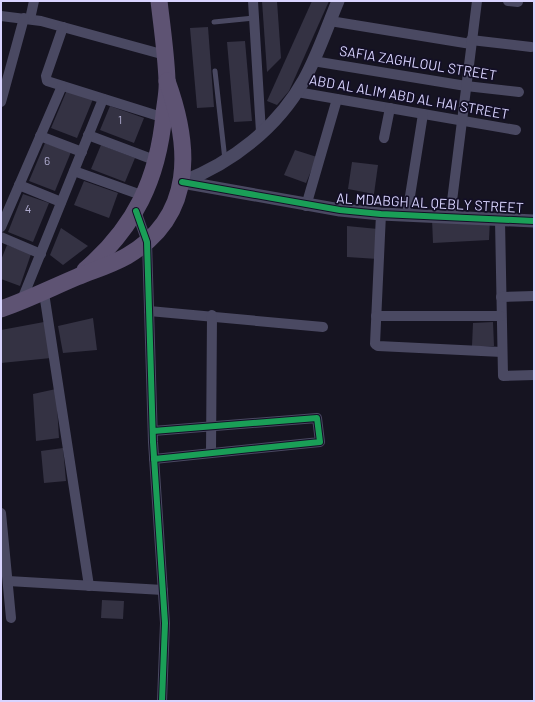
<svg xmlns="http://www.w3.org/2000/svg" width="535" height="702" font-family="Barlow,sans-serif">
	<rect width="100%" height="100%" fill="#161421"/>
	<!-- building -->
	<g fill="#343243">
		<path d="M 262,1 L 277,1 L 281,58 L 267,72 Z"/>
		<path d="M 312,1 L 329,1 L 289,91 L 277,105 L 267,101 Z"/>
		<path d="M 208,27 L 214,107 L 197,108 L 190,28 Z"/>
		<path d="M 245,41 L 252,121 L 234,122 L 227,42 Z"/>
		<path d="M 67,90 L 93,99 L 77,138 L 51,128 Z"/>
		<path d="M 110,106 L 144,118 L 134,143 L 100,130 Z"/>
		<path d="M 45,143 L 71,152 L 55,191 L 29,181 Z"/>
		<path d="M 101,145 L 135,158 L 125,182 L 91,169 Z"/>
		<path d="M 295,150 L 317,157 L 306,183 L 284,175 Z"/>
		<path d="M 352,162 L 378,165 L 374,194 L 348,189 Z"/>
		<path d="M 84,181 L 118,193 L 109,218 L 74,205 Z"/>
		<path d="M 23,194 L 49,203 L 33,242 L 8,232 Z"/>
		<path d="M 432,219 L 490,219 L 489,240 L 433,243 Z"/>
		<path d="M 347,226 L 378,229 L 378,259 L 347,257 Z"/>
		<path d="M 61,228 L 88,246 L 63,265 L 50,255 Z"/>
		<path d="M 7,245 L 31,254 L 20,286 L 1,279 L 1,260 Z"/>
		<path d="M 93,318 L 97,350 L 63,353 L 58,326 Z"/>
		<path d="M 44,322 L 51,358 L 1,363 L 1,330 Z"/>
		<path d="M 493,322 L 494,346 L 472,346 L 473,323 Z"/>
		<path d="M 56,389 L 59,438 L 36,441 L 33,394 Z"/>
		<path d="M 63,448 L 66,481 L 44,483 L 41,451 Z"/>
		<path d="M 102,600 L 124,601 L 123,619 L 101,618 Z"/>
	</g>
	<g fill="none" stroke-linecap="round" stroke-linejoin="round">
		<!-- service -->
		<g stroke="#4a4962" stroke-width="5">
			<path d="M 214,22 L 254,18"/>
			<path d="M 215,71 L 225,160"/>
		</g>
		<!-- minor -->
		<g stroke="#4a4962" stroke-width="10">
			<path d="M 253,1 L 261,132"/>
			<path d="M 508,1 L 518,2"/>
			<path d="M 1,16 L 41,21 L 165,55"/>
			<path d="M 30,19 L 34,1"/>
			<path d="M 330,21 L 471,44"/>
			<path d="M 63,27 L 46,76 L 47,81 L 168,119"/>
			<path d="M 471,40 L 531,47"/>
			<path d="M 313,61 L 466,86 L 519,92"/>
			<path d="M 297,92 L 516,130"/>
			<path d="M 1,102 L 24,18"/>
			<path d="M 88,135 L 157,161"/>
			<path d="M 40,136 L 82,152"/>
			<path d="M 384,138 L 390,108"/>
			<path d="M 74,171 L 144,196"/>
			<path d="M 19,185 L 61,202"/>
			<path d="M 306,206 L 337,99"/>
			<path d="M 136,211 L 147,242 L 153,442 L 165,623 L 162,701"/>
			<path d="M 381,214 L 375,344 L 378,346 L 502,352"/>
			<path d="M 407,215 L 423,114"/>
			<path d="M 450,217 L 477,1"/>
			<path d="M 500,220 L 503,376 L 534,375"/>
			<path d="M 1,227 L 62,86"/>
			<path d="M 1,237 L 41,254"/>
			<path d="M 44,293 L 89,586"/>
			<path d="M 501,297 L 534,296"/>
			<path d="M 21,302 L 103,99"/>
			<path d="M 149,311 L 323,327"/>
			<path d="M 376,316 L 501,316"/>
			<path d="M 153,431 L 317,418 L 320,442 L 154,459"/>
			<path d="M 211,452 L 212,315"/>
			<path d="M 1,513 L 11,618"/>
			<path d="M 8,581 L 163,590"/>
		</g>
		<!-- tertiary -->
		<g stroke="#4a4962" stroke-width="13">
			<path d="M 182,182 L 340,210 L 381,214 L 534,221"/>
			<path d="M 182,182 C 232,163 278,127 304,80 C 318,55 327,27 338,1"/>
		</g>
		<!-- primary -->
		<g stroke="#5e5373" stroke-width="17">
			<path d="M 85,270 C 135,227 158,179 164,114 C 165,103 168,91 167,80 C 166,54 162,27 159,1"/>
			<path d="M 1,309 C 27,300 51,288 77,277 C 94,270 111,265 127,256 C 195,216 191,147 167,81"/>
		</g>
		<defs>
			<g id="cycleway">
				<path d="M 182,182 L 340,210 L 381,214 L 534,221"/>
				<path d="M 136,211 L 147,242 L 153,442 L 165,623 L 162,701"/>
				<path d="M 153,431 L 317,418 L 320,442 L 154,459"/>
			</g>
		</defs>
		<!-- cycleway casing -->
		<use href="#cycleway" stroke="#130f26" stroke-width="8"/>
		<!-- cycleway -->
		<use href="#cycleway" stroke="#1a9f57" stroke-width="6"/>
	</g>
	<g text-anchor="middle" stroke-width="3.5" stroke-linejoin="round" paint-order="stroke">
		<!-- number labels -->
		<g font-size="12" fill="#b0acd0">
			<text x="120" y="124">1</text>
			<text x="47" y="165">6</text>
			<text x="28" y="213">4</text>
		</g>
		<!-- street labels -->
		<g font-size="14" fill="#d9d4ff" stroke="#130f26">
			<text transform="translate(418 63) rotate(9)" y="5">SAFIA ZAGHLOUL STREET</text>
			<text transform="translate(409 97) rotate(10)" y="5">ABD AL ALIM ABD AL HAI STREET</text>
			<text transform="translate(430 203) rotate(3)" y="5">AL MDABGH AL QEBLY STREET</text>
		</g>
	</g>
	<!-- border -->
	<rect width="535" height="702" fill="none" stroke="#d9d4ff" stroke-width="4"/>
</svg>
